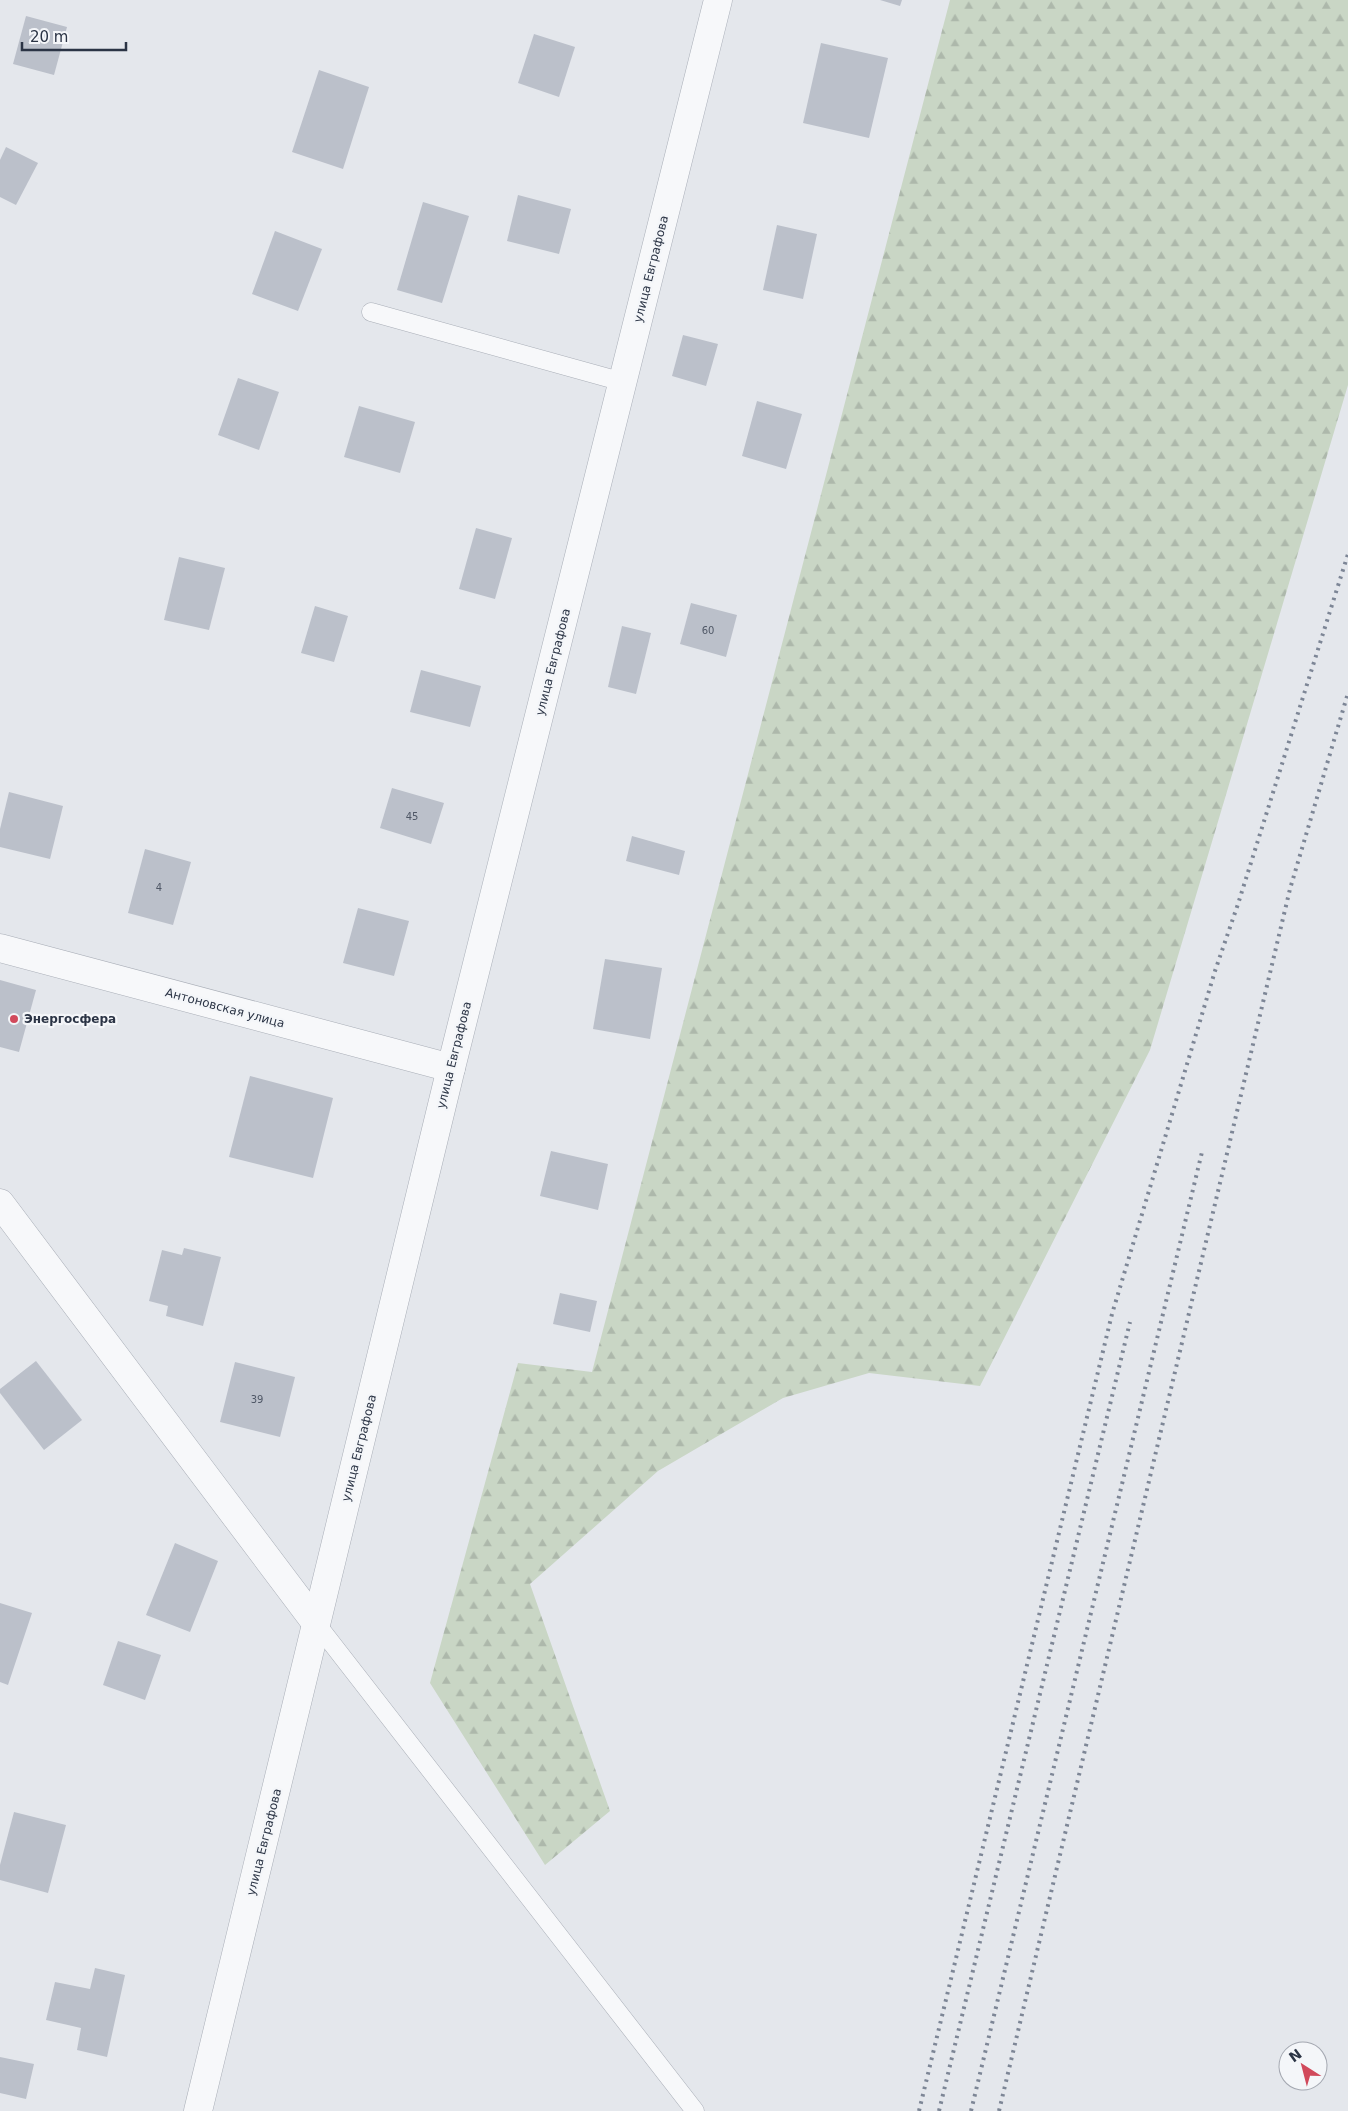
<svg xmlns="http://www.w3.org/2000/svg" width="1348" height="2111" font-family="'DejaVu Sans',sans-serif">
	<defs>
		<pattern id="forest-firs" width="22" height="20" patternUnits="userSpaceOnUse" patternTransform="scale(1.25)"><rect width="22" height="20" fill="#c9d6c5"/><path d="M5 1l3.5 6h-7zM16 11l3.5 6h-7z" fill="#adb8ab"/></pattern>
	</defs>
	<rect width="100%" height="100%" fill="#e4e7ec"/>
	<!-- forest -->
	<path fill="url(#forest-firs)" d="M 950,0 L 1348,0 L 1348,385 L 1150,1050 L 980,1386 L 869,1373 L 783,1398 L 658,1471 L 530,1584 L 610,1811 L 545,1865 L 430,1683 L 518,1363 L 592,1372 Z"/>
	<!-- building -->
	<g fill="#bbc0ca">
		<path d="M 880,0 L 902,0 L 900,6 Z"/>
		<path d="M 26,16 L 67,27 L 54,75 L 13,64 Z"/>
		<path d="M 534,34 L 575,47 L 559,97 L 518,83 Z"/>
		<path d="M 821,43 L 888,58 L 869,138 L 803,123 Z"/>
		<path d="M 319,70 L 369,87 L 343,169 L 292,152 Z"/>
		<path d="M 6,147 L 38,163 L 16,205 L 0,197 L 0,160 Z"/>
		<path d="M 518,195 L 571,209 L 559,254 L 507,241 Z"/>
		<path d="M 423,202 L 469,216 L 442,303 L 397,290 Z"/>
		<path d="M 777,225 L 817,234 L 803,299 L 763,290 Z"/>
		<path d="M 275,231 L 322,249 L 298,311 L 252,294 Z"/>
		<path d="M 683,335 L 718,344 L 706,386 L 672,376 Z"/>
		<path d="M 238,378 L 279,392 L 259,450 L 218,435 Z"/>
		<path d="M 757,401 L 802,414 L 786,469 L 742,456 Z"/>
		<path d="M 359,406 L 415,422 L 400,473 L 344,457 Z"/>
		<path d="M 476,528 L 512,538 L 495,599 L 459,589 Z"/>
		<path d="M 179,557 L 225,568 L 209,630 L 164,620 Z"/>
		<path d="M 691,603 L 737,615 L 726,657 L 680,644 Z"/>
		<path d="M 315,606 L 348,616 L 334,662 L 301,653 Z"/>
		<path d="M 622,626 L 651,633 L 636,694 L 608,687 Z"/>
		<path d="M 421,670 L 481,686 L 470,727 L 410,712 Z"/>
		<path d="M 392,788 L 444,803 L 431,844 L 380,828 Z"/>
		<path d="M 9,792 L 63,806 L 50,859 L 0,847 L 0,829 Z"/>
		<path d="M 632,836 L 685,851 L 679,875 L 626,861 Z"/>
		<path d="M 145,849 L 191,862 L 173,925 L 128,913 Z"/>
		<path d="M 358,908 L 409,921 L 394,976 L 343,963 Z"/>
		<path d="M 605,959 L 662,968 L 650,1039 L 593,1029 Z"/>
		<path d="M 0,980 L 36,990 L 19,1052 L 0,1047 Z"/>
		<path d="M 250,1076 L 333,1098 L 313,1178 L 229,1157 Z"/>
		<path d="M 551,1151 L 608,1164 L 598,1210 L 540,1196 Z"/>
		<path d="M 184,1248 L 221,1257 L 203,1326 L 166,1316 L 168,1306 L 149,1301 L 162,1250 L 182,1255 Z"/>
		<path d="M 560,1293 L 597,1301 L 590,1332 L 553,1324 Z"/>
		<path d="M 36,1361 L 82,1420 L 44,1450 L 0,1393 L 0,1389 Z"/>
		<path d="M 235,1362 L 295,1377 L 280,1437 L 220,1422 Z"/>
		<path d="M 175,1543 L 218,1561 L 190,1632 L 146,1615 Z"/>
		<path d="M 0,1603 L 32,1613 L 8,1685 L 0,1682 Z"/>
		<path d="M 118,1641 L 161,1655 L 145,1700 L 103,1685 Z"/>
		<path d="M 14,1812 L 66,1825 L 48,1893 L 0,1880 L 0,1865 Z"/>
		<path d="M 95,1968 L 125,1975 L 107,2057 L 77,2050 L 81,2028 L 46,2020 L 55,1982 L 90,1989 Z"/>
		<path d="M 0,2057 L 34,2064 L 26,2099 L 0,2093 Z"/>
	</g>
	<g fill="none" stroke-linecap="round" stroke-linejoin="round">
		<defs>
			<g id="service">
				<path d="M 371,312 L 623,382"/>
				<path d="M 316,1623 L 695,2111"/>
			</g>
			<g id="minor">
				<path d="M 0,948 L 451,1068"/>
				<path d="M 0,1203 L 316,1623"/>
			</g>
			<path id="tertiary" d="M 198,2111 L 451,1068 L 718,0"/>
		</defs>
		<!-- service casing -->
		<use href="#service" stroke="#a9aeb7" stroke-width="19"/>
		<!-- minor casing -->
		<use href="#minor" stroke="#a9aeb7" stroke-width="29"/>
		<!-- tertiary casing -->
		<use href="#tertiary" stroke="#a9aeb7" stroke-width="29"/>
		<!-- service -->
		<use href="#service" stroke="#f7f8fa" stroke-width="18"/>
		<!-- minor -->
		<use href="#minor" stroke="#f7f8fa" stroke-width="28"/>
		<!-- tertiary -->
		<use href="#tertiary" stroke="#f7f8fa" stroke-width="28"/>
		<!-- rail -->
		<g stroke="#7d8696" stroke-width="4" stroke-dasharray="2.5 5" stroke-linecap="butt">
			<path d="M 919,2111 L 1112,1314 L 1215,971 L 1238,904 L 1348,554"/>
			<path d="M 939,2111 L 1130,1322"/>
			<path d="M 971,2111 L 1202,1152"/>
			<path d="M 999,2111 L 1290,889 L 1348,693"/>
		</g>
	</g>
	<!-- markers -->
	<circle fill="#d1495b" stroke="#f4f6f9" stroke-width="2" cx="14" cy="1019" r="5"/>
	<g text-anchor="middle" stroke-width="4.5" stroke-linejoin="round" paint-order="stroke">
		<!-- number labels -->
		<g font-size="10" fill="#4f5766">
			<text x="708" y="634">60</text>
			<text x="412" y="820">45</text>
			<text x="159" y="891">4</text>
			<text x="257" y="1403">39</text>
		</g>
		<!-- street labels -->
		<g font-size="12" fill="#2b3445" stroke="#f4f6f9">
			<text transform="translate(651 269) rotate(-76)" y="4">улица Евграфова</text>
			<text transform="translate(553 662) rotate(-76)" y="4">улица Евграфова</text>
			<text transform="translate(225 1008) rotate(15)" y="4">Антоновская улица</text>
			<text transform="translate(454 1055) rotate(-76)" y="4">улица Евграфова</text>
			<text transform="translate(359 1448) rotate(-76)" y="4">улица Евграфова</text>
			<text transform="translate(264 1842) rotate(-76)" y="4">улица Евграфова</text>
		</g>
		<!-- poi labels -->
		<g font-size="12" font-weight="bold" fill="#2b3445" stroke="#f4f6f9" text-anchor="start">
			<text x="24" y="1023">Энергосфера</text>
		</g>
	</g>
	<!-- north arrow -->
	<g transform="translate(1303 2066) rotate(324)"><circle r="24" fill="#f4f6f9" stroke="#a4a8b1"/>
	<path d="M0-4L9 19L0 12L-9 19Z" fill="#d1495b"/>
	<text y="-8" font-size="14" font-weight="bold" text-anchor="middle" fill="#2b3445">N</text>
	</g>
	<!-- scale -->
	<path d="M22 42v8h104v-8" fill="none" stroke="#2b3445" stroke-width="2.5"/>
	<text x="30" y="42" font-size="15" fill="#2b3445" stroke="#f4f6f9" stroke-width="4" paint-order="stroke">20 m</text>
</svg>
